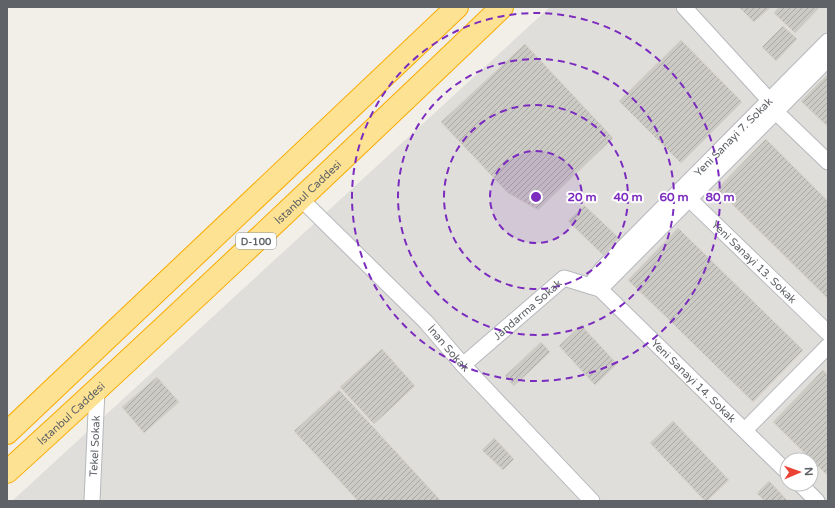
<svg xmlns="http://www.w3.org/2000/svg" width="835" height="508" font-family="'Varela Round',sans-serif">
	<defs>
		<pattern id="building-hatch" width="6" height="6" patternUnits="userSpaceOnUse"><rect width="6" height="6" fill="#cccac5"/><path d="M-1 1l2-2M0 6l6-6M5 7l2-2" fill="none" stroke="#a9a8a4"/></pattern>
	</defs>
	<rect width="100%" height="100%" fill="#f1efe8"/>
	<!-- industrial -->
	<path fill="#e0deda" fill-rule="evenodd" d="M 550,7 L 828,7 L 828,501 L 12,501 ZM 787,460 L 811,460 L 811,484 L 787,484 Z"/>
	<!-- building -->
	<g fill="url(#building-hatch)" stroke="#d6d1c6">
		<path d="M 739,7 L 771,7 L 754,22 Z"/>
		<path d="M 779,7 L 820,7 L 795,33 L 774,13 Z"/>
		<path d="M 783,26 L 797,39 L 776,61 L 762,47 Z"/>
		<path d="M 681,40 L 742,102 L 681,163 L 619,101 Z"/>
		<path d="M 525,44 L 613,138 L 538,210 L 508,193 L 441,122 Z"/>
		<path d="M 828,74 L 828,127 L 801,101 Z"/>
		<path d="M 766,139 L 828,201 L 828,299 L 717,189 Z"/>
		<path d="M 584,205 L 619,238 L 603,255 L 568,221 Z"/>
		<path d="M 678,228 L 803,350 L 753,402 L 628,280 Z"/>
		<path d="M 581,325 L 617,364 L 595,385 L 559,346 Z"/>
		<path d="M 541,342 L 550,352 L 514,386 L 505,376 Z"/>
		<path d="M 382,349 L 415,386 L 374,424 L 340,387 Z"/>
		<path d="M 823,370 L 828,375 L 828,476 L 773,422 Z"/>
		<path d="M 157,377 L 179,402 L 144,433 L 122,407 Z"/>
		<path d="M 339,390 L 441,501 L 358,501 L 294,431 Z"/>
		<path d="M 673,421 L 729,480 L 707,501 L 705,501 L 650,443 Z"/>
		<path d="M 494,438 L 514,459 L 503,470 L 482,450 Z"/>
		<path d="M 769,481 L 788,501 L 764,501 L 757,493 Z"/>
	</g>
	<g fill="none" stroke-linecap="round" stroke-linejoin="round">
		<defs>
			<g id="minor">
				<path d="M 684,7 L 769,100 L 776,112 L 828,162"/>
				<path id="s1" d="M 683,193 L 828,333"/>
				<path id="s2" d="M 301,199 L 426,322 L 463,365 L 592,501"/>
				<path id="s3" d="M 590,286 L 602,269 L 828,41"/>
				<path d="M 600,289 L 828,59"/>
				<path id="s4" d="M 463,365 L 564,278 L 600,289 L 787,472"/>
				<path d="M 745,430 L 828,346"/>
				<path d="M 800,484 L 817,501"/>
				<path id="s5" d="M 92,501 L 97,390"/>
			</g>
			<g id="highway">
				<path d="M 7,433 L 457,7"/>
				<path id="s6" d="M 7,472 C 174,320 338,164 502,7"/>
			</g>
		</defs>
		<!-- minor casing -->
		<use href="#minor" stroke="#b5b8bc" stroke-width="17"/>
		<!-- highway casing -->
		<use href="#highway" stroke="#f9ab00" stroke-width="24"/>
		<!-- minor -->
		<use href="#minor" stroke="#fff" stroke-width="15"/>
		<!-- highway -->
		<use href="#highway" stroke="#fde293" stroke-width="22"/>
	</g>
	<!-- distance rings -->
	<circle cx="536" cy="197" r="46" fill="#7b2cbf" fill-opacity=".12"/>
	<g fill="none" stroke="#7b2cbf" stroke-width="2" stroke-dasharray="7 5">
		<circle cx="536" cy="197" r="46"/>
		<circle cx="536" cy="197" r="92"/>
		<circle cx="536" cy="197" r="138"/>
		<circle cx="536" cy="197" r="184"/>
	</g>
	<g text-anchor="middle" stroke-width="4" stroke-linejoin="round" paint-order="stroke">
		<!-- shield labels -->
		<rect fill="#fff" stroke="#8f9295" stroke-width="1" x="236" y="233" width="40" height="16" rx="3"/>
		<g font-size="10" font-weight="bold" fill="#5f6368">
			<text x="256" y="245">D-100</text>
		</g>
		<!-- street labels -->
		<g font-size="11" fill="#5f6368" stroke="#fff">
			<text dy="4" stroke="none"><textPath href="#s3" startOffset="207">Yeni Sanayi 7. Sokak</textPath></text>
			<text dy="4" stroke="none"><textPath href="#s6" startOffset="411">İstanbul Caddesi</textPath></text>
			<text dy="4" stroke="none"><textPath href="#s1" startOffset="99">Yeni Sanayi 13. Sokak</textPath></text>
			<text dy="4" stroke="none"><textPath href="#s4" startOffset="85">Jandarma Sokak</textPath></text>
			<text dy="4" stroke="none"><textPath href="#s2" startOffset="210">İnan Sokak</textPath></text>
			<text dy="4" stroke="none"><textPath href="#s4" startOffset="302">Yeni Sanayi 14. Sokak</textPath></text>
			<text dy="4" stroke="none"><textPath href="#s6" startOffset="87">İstanbul Caddesi</textPath></text>
			<text dy="4" stroke="none"><textPath href="#s5" startOffset="55">Tekel Sokak</textPath></text>
		</g>
	</g>
	<circle cx="536" cy="197" r="6" fill="#7b2cbf" stroke="#fff" stroke-width="2"/>
	<g font-size="12" text-anchor="middle" font-weight="bold" fill="#7b2cbf" stroke="#fff" stroke-width="4" stroke-linejoin="round" paint-order="stroke">
		<text x="582" y="201">20 m</text>
		<text x="628" y="201">40 m</text>
		<text x="674" y="201">60 m</text>
		<text x="720" y="201">80 m</text>
	</g>
	<!-- border -->
	<rect width="835" height="508" fill="none" stroke="#5f6368" stroke-width="16"/>
	<!-- north arrow -->
	<g transform="translate(799 472) rotate(88)"><circle r="19" fill="#ffffff" stroke="#bfc1c3"/>
	<path d="M0-3L7 15L0 10L-7 15Z" fill="#ea4335"/>
	<text y="-6" font-size="11" font-weight="bold" text-anchor="middle" fill="#5f6368">N</text>
	</g>
</svg>
